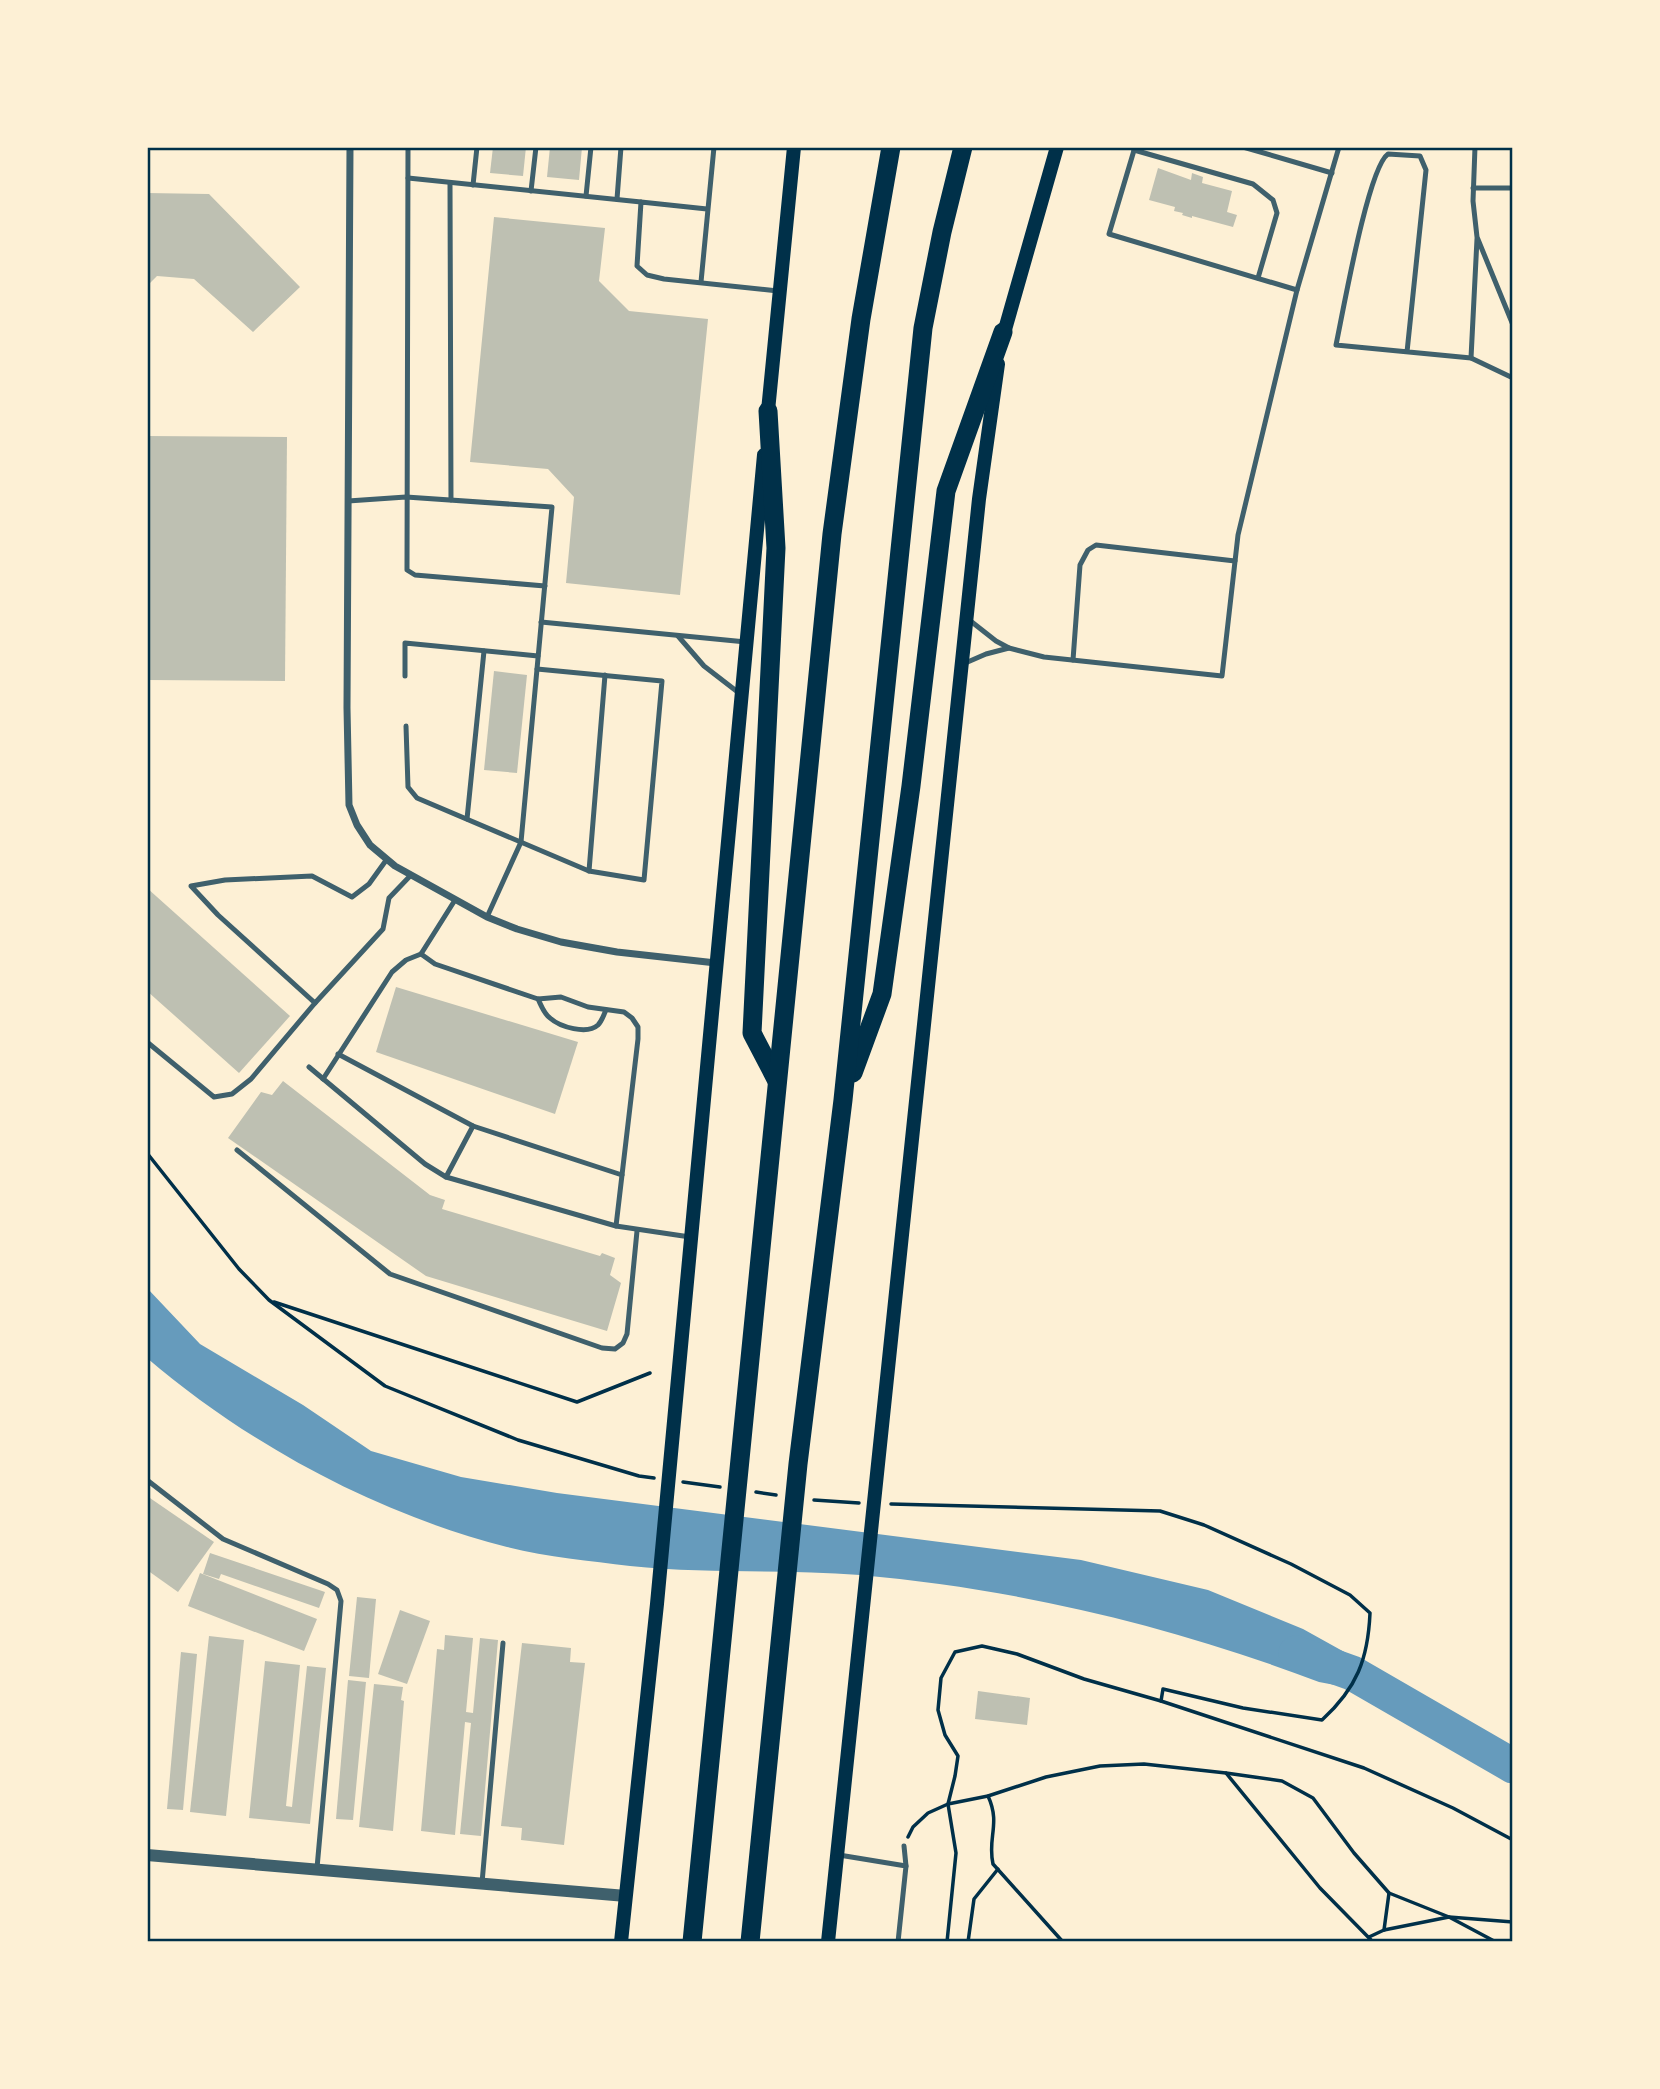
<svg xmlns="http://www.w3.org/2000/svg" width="1660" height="2089" font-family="'Exo 2',sans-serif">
	<rect width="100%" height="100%" fill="#fdf0d5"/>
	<!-- water -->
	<path fill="#669bbc" d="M 147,1288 L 200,1344 L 303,1405 L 371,1451 L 461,1477 L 557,1493 L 1081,1560 L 1208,1590 L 1303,1629 L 1348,1654 L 1335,1685 L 1319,1682 C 1172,1626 1018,1589 860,1575 C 784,1569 706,1574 630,1566 C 590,1561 547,1557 507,1547 C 377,1514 249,1445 147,1358 Z"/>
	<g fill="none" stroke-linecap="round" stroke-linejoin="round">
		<!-- river -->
		<path stroke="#669bbc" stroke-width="35" d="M 1296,1653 L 1352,1673 L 1513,1766"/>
	</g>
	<!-- building -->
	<g fill="#bec0b2">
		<path d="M 493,147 L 526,147 L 523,176 L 490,173 Z"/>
		<path d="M 550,147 L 582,147 L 579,180 L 547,177 Z"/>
		<path d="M 1158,168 L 1191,180 L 1192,173 L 1203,177 L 1202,183 L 1232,191 L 1227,212 L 1237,215 L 1233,227 L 1192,216 L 1192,218 L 1182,215 L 1183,213 L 1174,211 L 1175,207 L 1149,200 Z"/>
		<path d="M 147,193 L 209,194 L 300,287 L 253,332 L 194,279 L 157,276 L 147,286 Z"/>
		<path d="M 494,217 L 605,228 L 599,281 L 629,311 L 708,319 L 680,595 L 566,583 L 574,497 L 548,469 L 470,462 Z"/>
		<path d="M 147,436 L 287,437 L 285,681 L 147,680 Z"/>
		<path d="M 494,671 L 527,675 L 517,773 L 484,770 Z"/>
		<path d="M 147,888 L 290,1016 L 239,1073 L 147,991 Z"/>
		<path d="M 396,987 L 578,1042 L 555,1114 L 376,1052 Z"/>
		<path d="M 283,1081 L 430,1195 L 445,1200 L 442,1209 L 600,1256 L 602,1253 L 615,1258 L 610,1275 L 621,1283 L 607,1331 L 426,1276 L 228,1138 L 261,1092 L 272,1095 Z"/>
		<path d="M 147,1496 L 214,1542 L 178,1592 L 147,1570 Z"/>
		<path d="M 210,1553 L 325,1592 L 319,1608 L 221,1574 L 219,1579 L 203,1574 Z"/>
		<path d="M 200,1573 L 317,1619 L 304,1651 L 188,1606 Z"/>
		<path d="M 357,1597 L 376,1599 L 369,1678 L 349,1676 Z"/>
		<path d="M 400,1610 L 430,1621 L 407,1684 L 378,1674 Z"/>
		<path d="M 445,1635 L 473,1638 L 466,1712 L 473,1713 L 480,1638 L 498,1640 L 481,1836 L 460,1834 L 471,1723 L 465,1722 L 455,1835 L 421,1831 L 437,1649 L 444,1650 Z"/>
		<path d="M 209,1636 L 244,1640 L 226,1816 L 190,1812 Z"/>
		<path d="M 522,1643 L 571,1648 L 570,1662 L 585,1663 L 564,1845 L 521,1840 L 522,1828 L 501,1826 Z"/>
		<path d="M 181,1652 L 197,1654 L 183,1810 L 167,1809 Z"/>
		<path d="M 265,1661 L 300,1665 L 286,1806 L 292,1807 L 307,1666 L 326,1668 L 310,1824 L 249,1818 Z"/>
		<path d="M 348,1680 L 366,1682 L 353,1820 L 336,1819 Z"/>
		<path d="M 374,1684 L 403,1687 L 401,1700 L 404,1701 L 393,1831 L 359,1827 Z"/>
		<path d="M 978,1691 L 1030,1698 L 1027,1725 L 975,1719 Z"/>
	</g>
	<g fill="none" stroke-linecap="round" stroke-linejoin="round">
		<!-- path -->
		<g stroke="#003049" stroke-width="3.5">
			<path d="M 147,1153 L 239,1269 L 269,1300 L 385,1386 L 518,1440 L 639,1476 L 654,1478"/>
			<path d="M 274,1302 L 577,1402 L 650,1373"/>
			<path d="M 683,1482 L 720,1487"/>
			<path d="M 756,1492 L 776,1495"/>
			<path d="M 814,1500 L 859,1503"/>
			<path d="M 891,1504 L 1160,1511 L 1204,1525 L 1291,1564 L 1350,1595 L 1370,1613 C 1368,1659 1357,1688 1322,1720 L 1243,1708 L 1163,1689 L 1161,1701"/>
			<path d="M 1226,1773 L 1320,1888 L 1373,1942"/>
			<path d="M 988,1796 C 1001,1824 987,1838 993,1864 L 1063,1942"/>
			<path d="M 908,1837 L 913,1827 L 928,1813 L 948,1804 L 988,1796 L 1046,1777 L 1100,1766 L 1144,1764 L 1226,1773 L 1282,1781 L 1313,1798 L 1354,1853 L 1389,1893 L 1449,1917 L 1513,1922"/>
			<path d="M 1384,1930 L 1389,1893"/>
			<path d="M 1369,1937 L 1384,1930 L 1449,1917 L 1496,1942"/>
			<path d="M 947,1942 L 956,1853 L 948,1804 L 955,1776 L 958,1756 L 945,1735 L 938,1710 L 941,1678 L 955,1652 L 982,1646 L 1017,1654 L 1084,1679 L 1161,1701 L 1364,1768 L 1453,1808 L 1513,1840"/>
			<path d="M 968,1942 L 974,1899 L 998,1869"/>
		</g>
		<!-- service -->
		<g stroke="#3f606c" stroke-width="5">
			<path d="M 408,147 L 407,570 L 415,575 L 545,586"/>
			<path d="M 1135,147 L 1109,234 L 1297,290"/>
			<path d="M 1243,147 L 1332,173"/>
			<path d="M 1475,147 L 1473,201 L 1477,237 L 1513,325"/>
			<path d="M 1134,150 L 1253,184 L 1273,200 L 1277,213 L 1258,278"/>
			<path d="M 408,178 L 641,202"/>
			<path d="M 450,183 L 451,500"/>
			<path d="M 473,185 L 477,147"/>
			<path d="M 1473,188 L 1513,188"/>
			<path d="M 531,191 L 536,147"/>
			<path d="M 586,196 L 591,147"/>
			<path d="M 617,199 L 621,147"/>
			<path d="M 707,209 L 641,202 L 637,266 L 647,275 L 664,279 L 778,291"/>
			<path d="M 701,282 L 714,147"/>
			<path d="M 1407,352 L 1426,170 L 1420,156 L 1388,154 C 1368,168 1343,312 1336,345 L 1471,358 L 1513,378"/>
			<path d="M 1471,358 L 1477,239"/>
			<path d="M 348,501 L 406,497 L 552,507 L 521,842 L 487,917"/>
			<path d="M 968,619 L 996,641 L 1009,648 L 1044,657 L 1222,676 L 1238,535 L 1297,290 L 1339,147"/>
			<path d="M 541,622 L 746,642"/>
			<path d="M 678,636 L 704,666 L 739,693"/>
			<path d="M 1073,660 L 1080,565 L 1088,550 L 1096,545 L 1235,561"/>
			<path d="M 963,664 L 986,654 L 1009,648"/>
			<path d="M 405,676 L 405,643 L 538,656"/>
			<path d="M 406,726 L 408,787 L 417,798 L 589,871 L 644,880 L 662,681 L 537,669"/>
			<path d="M 467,819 L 484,651"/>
			<path d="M 387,859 L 369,884 L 352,897 L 312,876 L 225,880 L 191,886 L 218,915 L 315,1003 L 383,929 L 389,898 L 411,875"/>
			<path d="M 589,871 L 605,675"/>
			<path d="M 421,954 L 435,964 L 538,999 L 561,997 L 588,1007 L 624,1012 L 632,1018 L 638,1027 L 638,1039 L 616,1226"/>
			<path d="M 538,999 C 541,1005 544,1014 550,1018 C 560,1027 587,1035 598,1025 C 602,1021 604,1014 606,1010"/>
			<path d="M 147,1042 L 214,1097 L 232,1094 L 251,1079 L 315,1003"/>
			<path d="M 338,1054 L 473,1126 L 622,1175"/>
			<path d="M 309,1067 L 425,1164 L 446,1177 L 616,1226 L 690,1237"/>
			<path d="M 323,1079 L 392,972 L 406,960 L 421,954 L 455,900"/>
			<path d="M 237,1150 L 390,1274 L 602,1348 L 615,1349 L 623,1343 L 627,1334 L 637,1231"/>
			<path d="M 446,1177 L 473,1126"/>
			<path d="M 147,1480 L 223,1539 L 328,1584 L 337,1590 L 341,1601 L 317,1868"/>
			<path d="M 904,1846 L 906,1866"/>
			<path d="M 839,1855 L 906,1866 L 898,1942"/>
			<path d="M 482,1883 L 503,1643"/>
		</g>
		<!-- minor -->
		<path stroke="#3f606c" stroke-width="7" d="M 350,147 L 347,708 L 349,805 L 357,825 L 370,845 L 395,866 L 487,917 L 517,929 L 561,942 L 617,952 L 716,963"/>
		<!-- tertiary -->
		<path stroke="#3f606c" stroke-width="12" d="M 147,1855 L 626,1896"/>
		<!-- secondary -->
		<g stroke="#003049" stroke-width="14">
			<path d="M 1002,340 L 1057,147"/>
			<path d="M 767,421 L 794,147"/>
			<path d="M 621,1942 L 657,1604 L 764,455"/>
			<path d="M 828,1942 L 979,499 L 998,364"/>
		</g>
		<!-- motorway -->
		<g stroke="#003049" stroke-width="19">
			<path d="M 768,411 L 776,548 L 752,1033 L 777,1081"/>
			<path d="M 853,1073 L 882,994 L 911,786 L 946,491 L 1003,332"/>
			<path d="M 692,1942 L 832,534 L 861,319 L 891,147"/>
			<path d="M 750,1942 L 798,1464 L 843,1100 L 923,328 L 942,232 L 963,147"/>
		</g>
	</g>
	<!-- border -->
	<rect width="1660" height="2089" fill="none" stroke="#fdf0d5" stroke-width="298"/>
	<rect x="149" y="149" width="1362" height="1791" fill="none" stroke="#003049" stroke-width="2.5"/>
</svg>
